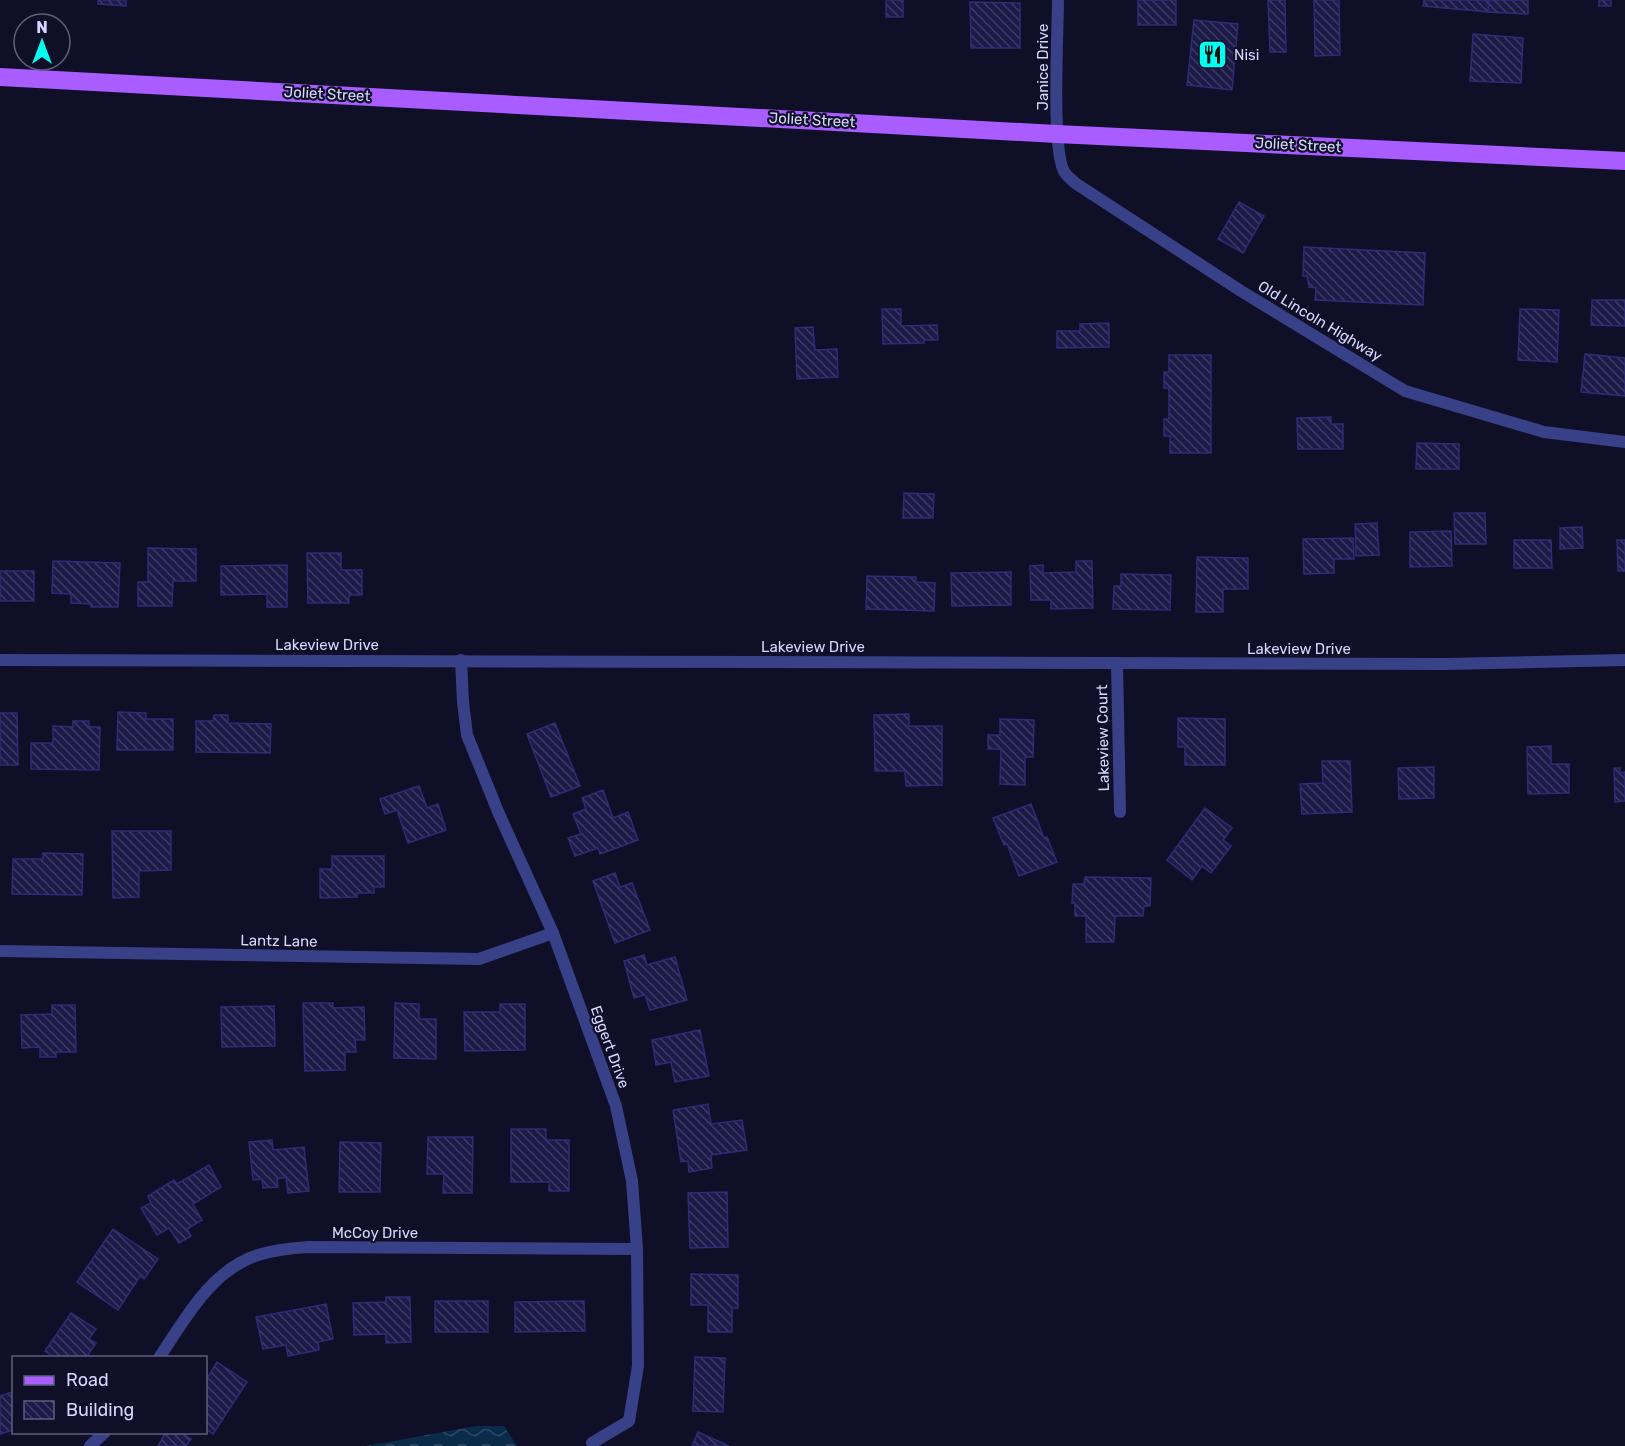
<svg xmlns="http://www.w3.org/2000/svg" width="1625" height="1446" font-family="Rubik,sans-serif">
	<defs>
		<pattern id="water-waves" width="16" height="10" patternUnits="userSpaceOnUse" patternTransform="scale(1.5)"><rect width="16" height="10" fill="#0b2b4b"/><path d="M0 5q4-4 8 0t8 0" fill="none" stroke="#2e4966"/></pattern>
		<pattern id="building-back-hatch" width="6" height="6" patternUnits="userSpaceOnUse" patternTransform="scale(1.5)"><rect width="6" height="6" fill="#1c1a49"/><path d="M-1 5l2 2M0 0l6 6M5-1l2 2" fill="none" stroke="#3c3b64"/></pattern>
	</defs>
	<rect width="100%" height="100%" fill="#0f0f27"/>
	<!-- water -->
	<path fill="url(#water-waves)" d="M 476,1426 L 504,1426 L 517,1446 L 366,1446 Z"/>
	<!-- building -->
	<g fill="url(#building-back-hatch)" stroke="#2f2b76" stroke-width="1.5">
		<path d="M 98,0 L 126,0 L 126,6 L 98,4 Z"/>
		<rect x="886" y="0" width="17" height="17"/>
		<rect x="1138" y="0" width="38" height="25"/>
		<path d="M 1268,0 L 1285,0 L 1286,52 L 1270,52 Z"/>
		<path d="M 1314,0 L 1339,0 L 1340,55 L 1315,56 Z"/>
		<path d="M 1424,0 L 1489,0 L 1488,12 L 1423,6 Z"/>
		<path d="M 1489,0 L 1528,0 L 1528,14 L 1488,12 Z"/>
		<rect x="1599" y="0" width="12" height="6"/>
		<path d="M 970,2 L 1020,3 L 1020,48 L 971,48 Z"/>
		<path d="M 1194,20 L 1238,24 L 1232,90 L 1187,85 Z"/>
		<path d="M 1473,34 L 1523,38 L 1521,83 L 1470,81 Z"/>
		<path d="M 1239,202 L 1264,216 L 1243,253 L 1218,239 Z"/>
		<path d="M 1304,247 L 1425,253 L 1423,305 L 1315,300 L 1316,288 L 1309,287 L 1307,276 L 1303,276 Z"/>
		<path d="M 1592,300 L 1625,300 L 1625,326 L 1591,325 Z"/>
		<path d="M 882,309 L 901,309 L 901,326 L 937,325 L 938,340 L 924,340 L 924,343 L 883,344 Z"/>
		<path d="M 1520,309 L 1559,310 L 1557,362 L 1518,360 Z"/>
		<path d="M 1109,323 L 1109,347 L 1057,348 L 1057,331 L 1080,331 L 1080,324 Z"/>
		<path d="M 813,327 L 815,350 L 837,349 L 838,377 L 797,379 L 795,328 Z"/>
		<path d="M 1585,354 L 1625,358 L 1625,396 L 1581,392 Z"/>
		<path d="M 1169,355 L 1211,355 L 1211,453 L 1170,453 L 1170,436 L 1164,436 L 1164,419 L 1169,419 L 1169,388 L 1164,388 L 1164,372 L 1169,372 Z"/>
		<path d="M 1331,417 L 1331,424 L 1343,424 L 1343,449 L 1298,449 L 1297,418 Z"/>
		<path d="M 1417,443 L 1459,444 L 1459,469 L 1416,469 Z"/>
		<path d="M 904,493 L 934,494 L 933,518 L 903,518 Z"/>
		<path d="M 1454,513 L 1485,513 L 1486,544 L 1455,544 Z"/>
		<path d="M 1377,523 L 1379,555 L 1356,556 L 1355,524 Z"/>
		<path d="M 1582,527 L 1583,548 L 1560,549 L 1560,528 Z"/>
		<path d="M 1451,531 L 1452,566 L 1410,567 L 1410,532 Z"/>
		<path d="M 1353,538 L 1354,559 L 1334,559 L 1334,573 L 1304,574 L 1303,539 Z"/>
		<path d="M 1514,540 L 1551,540 L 1552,568 L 1514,568 Z"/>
		<path d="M 1617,540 L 1625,540 L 1625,571 L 1618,571 Z"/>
		<path d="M 148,548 L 196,549 L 196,581 L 173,581 L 172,606 L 138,606 L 138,582 L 148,582 Z"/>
		<path d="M 307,553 L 341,553 L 341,570 L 362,570 L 362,595 L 349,595 L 349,603 L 308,603 Z"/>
		<path d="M 1197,557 L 1248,558 L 1248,589 L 1223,589 L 1223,612 L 1196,612 Z"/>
		<path d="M 53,561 L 120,563 L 118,607 L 91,607 L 91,604 L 71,603 L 71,594 L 52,593 Z"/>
		<path d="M 1076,561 L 1092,561 L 1093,608 L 1051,609 L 1051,600 L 1031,600 L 1030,566 L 1043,565 L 1043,573 L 1076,572 Z"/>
		<path d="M 287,565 L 287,607 L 267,607 L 267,594 L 221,595 L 221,566 Z"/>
		<rect x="0" y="571" width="34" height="30"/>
		<path d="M 1011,572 L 1011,605 L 952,606 L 951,573 Z"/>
		<path d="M 1121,574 L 1171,575 L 1170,610 L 1113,609 L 1114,586 L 1121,586 Z"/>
		<path d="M 867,576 L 916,577 L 916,582 L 935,583 L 934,611 L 866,609 Z"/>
		<path d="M 118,712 L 146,713 L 146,719 L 173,719 L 173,750 L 117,750 Z"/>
		<path d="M 0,713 L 17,713 L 18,765 L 0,765 Z"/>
		<path d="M 909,714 L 909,726 L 942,726 L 942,785 L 906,786 L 905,771 L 875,771 L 874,715 Z"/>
		<path d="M 214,715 L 228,715 L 228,723 L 271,724 L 270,753 L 196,752 L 196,721 L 213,721 Z"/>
		<path d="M 1178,718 L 1225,719 L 1225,765 L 1185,765 L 1185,747 L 1178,747 Z"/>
		<path d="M 1000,719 L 1034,720 L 1033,757 L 1025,757 L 1025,785 L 1000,784 L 1001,749 L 988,749 L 988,735 L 1000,735 Z"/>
		<path d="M 73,721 L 89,721 L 89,727 L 100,727 L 99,770 L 31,769 L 31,743 L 53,743 L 53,726 L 73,727 Z"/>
		<path d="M 555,723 L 580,786 L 551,797 L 527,734 Z"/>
		<path d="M 1551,746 L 1551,764 L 1569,764 L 1569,793 L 1528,794 L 1527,747 Z"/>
		<path d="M 1322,761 L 1350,761 L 1352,812 L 1302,814 L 1300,784 L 1323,783 Z"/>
		<path d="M 1434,767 L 1434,798 L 1399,799 L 1398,768 Z"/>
		<path d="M 1614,768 L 1620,768 L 1620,773 L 1625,772 L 1625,801 L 1615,802 Z"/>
		<path d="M 419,786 L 427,808 L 438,804 L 446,830 L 408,843 L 397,810 L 385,814 L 380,799 Z"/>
		<path d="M 603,790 L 613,818 L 628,812 L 638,840 L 600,854 L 598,848 L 575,856 L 568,838 L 581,834 L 573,814 L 586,809 L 582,798 Z"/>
		<path d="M 1031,804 L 1044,838 L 1047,837 L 1057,862 L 1019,876 L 1007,844 L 1004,845 L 993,818 Z"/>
		<path d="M 1205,808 L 1232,828 L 1223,840 L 1231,846 L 1211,873 L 1202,866 L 1192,880 L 1167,860 Z"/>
		<path d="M 112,831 L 171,831 L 171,870 L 139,871 L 139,897 L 113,898 Z"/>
		<path d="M 43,853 L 83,854 L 82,895 L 12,894 L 13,859 L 43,859 Z"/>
		<path d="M 332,856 L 384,856 L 384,887 L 374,887 L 374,893 L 357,893 L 357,897 L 320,898 L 320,869 L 332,869 Z"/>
		<path d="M 615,873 L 620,887 L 632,883 L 650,930 L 615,943 L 593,881 Z"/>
		<path d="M 1085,877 L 1151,878 L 1150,906 L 1144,906 L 1143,916 L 1115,916 L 1114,942 L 1086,942 L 1086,916 L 1075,916 L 1075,903 L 1072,903 L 1073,884 L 1084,884 Z"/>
		<path d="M 644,955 L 647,965 L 675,957 L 687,1000 L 650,1010 L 645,995 L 634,998 L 624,961 Z"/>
		<path d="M 303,1003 L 333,1003 L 333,1008 L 364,1007 L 365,1040 L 355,1040 L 356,1052 L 345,1052 L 345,1070 L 305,1071 Z"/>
		<path d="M 395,1003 L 419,1004 L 419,1019 L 436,1019 L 436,1059 L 394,1058 Z"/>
		<path d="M 500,1004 L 525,1004 L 525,1050 L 465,1051 L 464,1012 L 500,1012 Z"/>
		<path d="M 52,1005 L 75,1005 L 76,1052 L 56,1052 L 56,1057 L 40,1057 L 40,1047 L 22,1048 L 21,1015 L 52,1014 Z"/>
		<path d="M 274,1006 L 275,1046 L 222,1047 L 221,1007 Z"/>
		<path d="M 700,1030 L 709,1076 L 675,1082 L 671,1062 L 656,1065 L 652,1040 Z"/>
		<path d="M 708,1104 L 711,1124 L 742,1120 L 747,1150 L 711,1155 L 712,1168 L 689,1172 L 688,1161 L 681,1162 L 673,1110 Z"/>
		<path d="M 511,1129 L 546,1129 L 546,1140 L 569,1140 L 569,1191 L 549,1191 L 549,1182 L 511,1182 Z"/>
		<path d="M 428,1137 L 473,1137 L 472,1193 L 443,1193 L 444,1174 L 427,1174 Z"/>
		<path d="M 272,1140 L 273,1150 L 304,1147 L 309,1191 L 288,1193 L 286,1177 L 277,1179 L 278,1187 L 263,1188 L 262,1179 L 253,1180 L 249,1142 Z"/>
		<path d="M 340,1142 L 381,1143 L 380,1192 L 339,1192 Z"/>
		<path d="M 209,1165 L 221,1187 L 193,1204 L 202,1220 L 187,1229 L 191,1236 L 179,1243 L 169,1228 L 157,1235 L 141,1208 L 151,1203 L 148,1196 L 174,1180 L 177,1184 Z"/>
		<path d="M 727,1192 L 728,1247 L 690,1248 L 688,1193 Z"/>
		<path d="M 113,1229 L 158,1259 L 144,1279 L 140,1276 L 118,1310 L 77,1282 Z"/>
		<path d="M 691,1274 L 738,1275 L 738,1308 L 732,1308 L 732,1332 L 708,1332 L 708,1305 L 691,1305 Z"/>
		<path d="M 386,1297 L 410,1297 L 411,1342 L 386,1343 L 386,1334 L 354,1335 L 353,1303 L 386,1302 Z"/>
		<rect x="435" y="1301" width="53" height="31"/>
		<path d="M 584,1301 L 585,1331 L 515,1332 L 515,1302 Z"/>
		<path d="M 326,1304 L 333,1339 L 318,1342 L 319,1350 L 288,1356 L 286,1345 L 263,1349 L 256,1317 Z"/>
		<path d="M 71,1313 L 96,1329 L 89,1339 L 96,1343 L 86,1358 L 55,1358 L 45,1351 Z"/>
		<path d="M 695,1357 L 725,1358 L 723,1412 L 693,1411 Z"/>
		<path d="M 217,1362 L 247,1382 L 213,1434 L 206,1429 L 206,1380 Z"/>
		<path d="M 12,1392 L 14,1399 L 14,1430 L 0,1434 L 0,1396 Z"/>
		<path d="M 166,1432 L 180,1432 L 191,1439 L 186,1446 L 158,1446 Z"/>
		<path d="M 698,1432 L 729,1446 L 692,1446 Z"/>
	</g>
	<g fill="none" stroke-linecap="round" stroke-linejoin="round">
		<!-- street -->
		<g stroke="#384188" stroke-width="12">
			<path d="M 1058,0 C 1058,31 1051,154 1065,173 C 1068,177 1072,180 1075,183 L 1241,291 L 1405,391 L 1544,432 L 1625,442"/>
			<path d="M 0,660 L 1445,664 L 1625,660"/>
			<path d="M 461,660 L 463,702 L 467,735 L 499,814 L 553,933 L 616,1106 L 632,1181 L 637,1249 L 638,1366 L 629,1421 L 592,1443"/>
			<path d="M 1117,664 L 1120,812"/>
			<path d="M 0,951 L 479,959 L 553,933"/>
			<path d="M 159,1358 C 185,1319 211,1270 258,1255 C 274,1250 291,1248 309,1247 L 637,1249"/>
			<path d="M 90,1446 L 105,1432"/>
		</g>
		<!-- primary -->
		<path stroke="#a95cff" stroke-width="18" d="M 0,77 L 1057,134 L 1625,161"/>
	</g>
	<!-- icons -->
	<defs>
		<symbol id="restaurant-square" viewBox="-11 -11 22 22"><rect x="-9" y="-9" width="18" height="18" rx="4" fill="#01fff2" stroke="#0f0f27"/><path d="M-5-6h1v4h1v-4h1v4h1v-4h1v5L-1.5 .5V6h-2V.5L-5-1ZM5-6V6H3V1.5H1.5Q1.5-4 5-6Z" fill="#111"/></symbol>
	</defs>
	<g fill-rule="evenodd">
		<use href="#restaurant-square" x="1196" y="38" width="33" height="33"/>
	</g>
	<g text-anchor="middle" stroke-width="4.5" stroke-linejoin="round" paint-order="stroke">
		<!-- poi labels -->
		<g font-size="15" fill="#d5d7ff" stroke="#0f0f27" text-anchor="start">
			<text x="1234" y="60">Nisi</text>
		</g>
		<!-- street labels -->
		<g font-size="15" fill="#d5d7ff" stroke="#0f0f27">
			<text transform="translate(1043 67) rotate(-90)" y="5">Janice Drive</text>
			<text transform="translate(327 94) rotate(3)" y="5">Joliet Street</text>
			<text transform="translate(812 120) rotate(3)" y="5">Joliet Street</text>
			<text transform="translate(1298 145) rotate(3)" y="5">Joliet Street</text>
			<text transform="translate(1320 321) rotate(31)" y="5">Old Lincoln Highway</text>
			<text x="327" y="650">Lakeview Drive</text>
			<text x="813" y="652">Lakeview Drive</text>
			<text x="1299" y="654">Lakeview Drive</text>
			<text transform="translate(1103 738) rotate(-91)" y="5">Lakeview Court</text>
			<text transform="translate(279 941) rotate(1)" y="5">Lantz Lane</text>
			<text transform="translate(610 1047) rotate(70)" y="5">Eggert Drive</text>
			<text x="375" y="1238">McCoy Drive</text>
		</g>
	</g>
	<!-- legend -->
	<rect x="12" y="1356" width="195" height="78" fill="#0f0f27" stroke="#5e5f7d" stroke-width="1.5"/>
	<rect x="24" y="1376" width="30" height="9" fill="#a95cff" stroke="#5e5f7d" stroke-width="1.5"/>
	<text x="66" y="1386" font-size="18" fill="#d5d7ff">Road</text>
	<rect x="24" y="1401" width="30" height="18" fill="url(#building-back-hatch)" stroke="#5e5f7d" stroke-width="1.5"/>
	<text x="66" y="1416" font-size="18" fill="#d5d7ff">Building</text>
	<!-- north arrow -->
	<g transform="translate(42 42)"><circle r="28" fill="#0f0f27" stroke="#5e5f7d" stroke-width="1.5"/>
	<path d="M0-4.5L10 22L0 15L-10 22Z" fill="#01fff2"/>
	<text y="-9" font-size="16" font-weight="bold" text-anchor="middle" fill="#d5d7ff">N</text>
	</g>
</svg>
